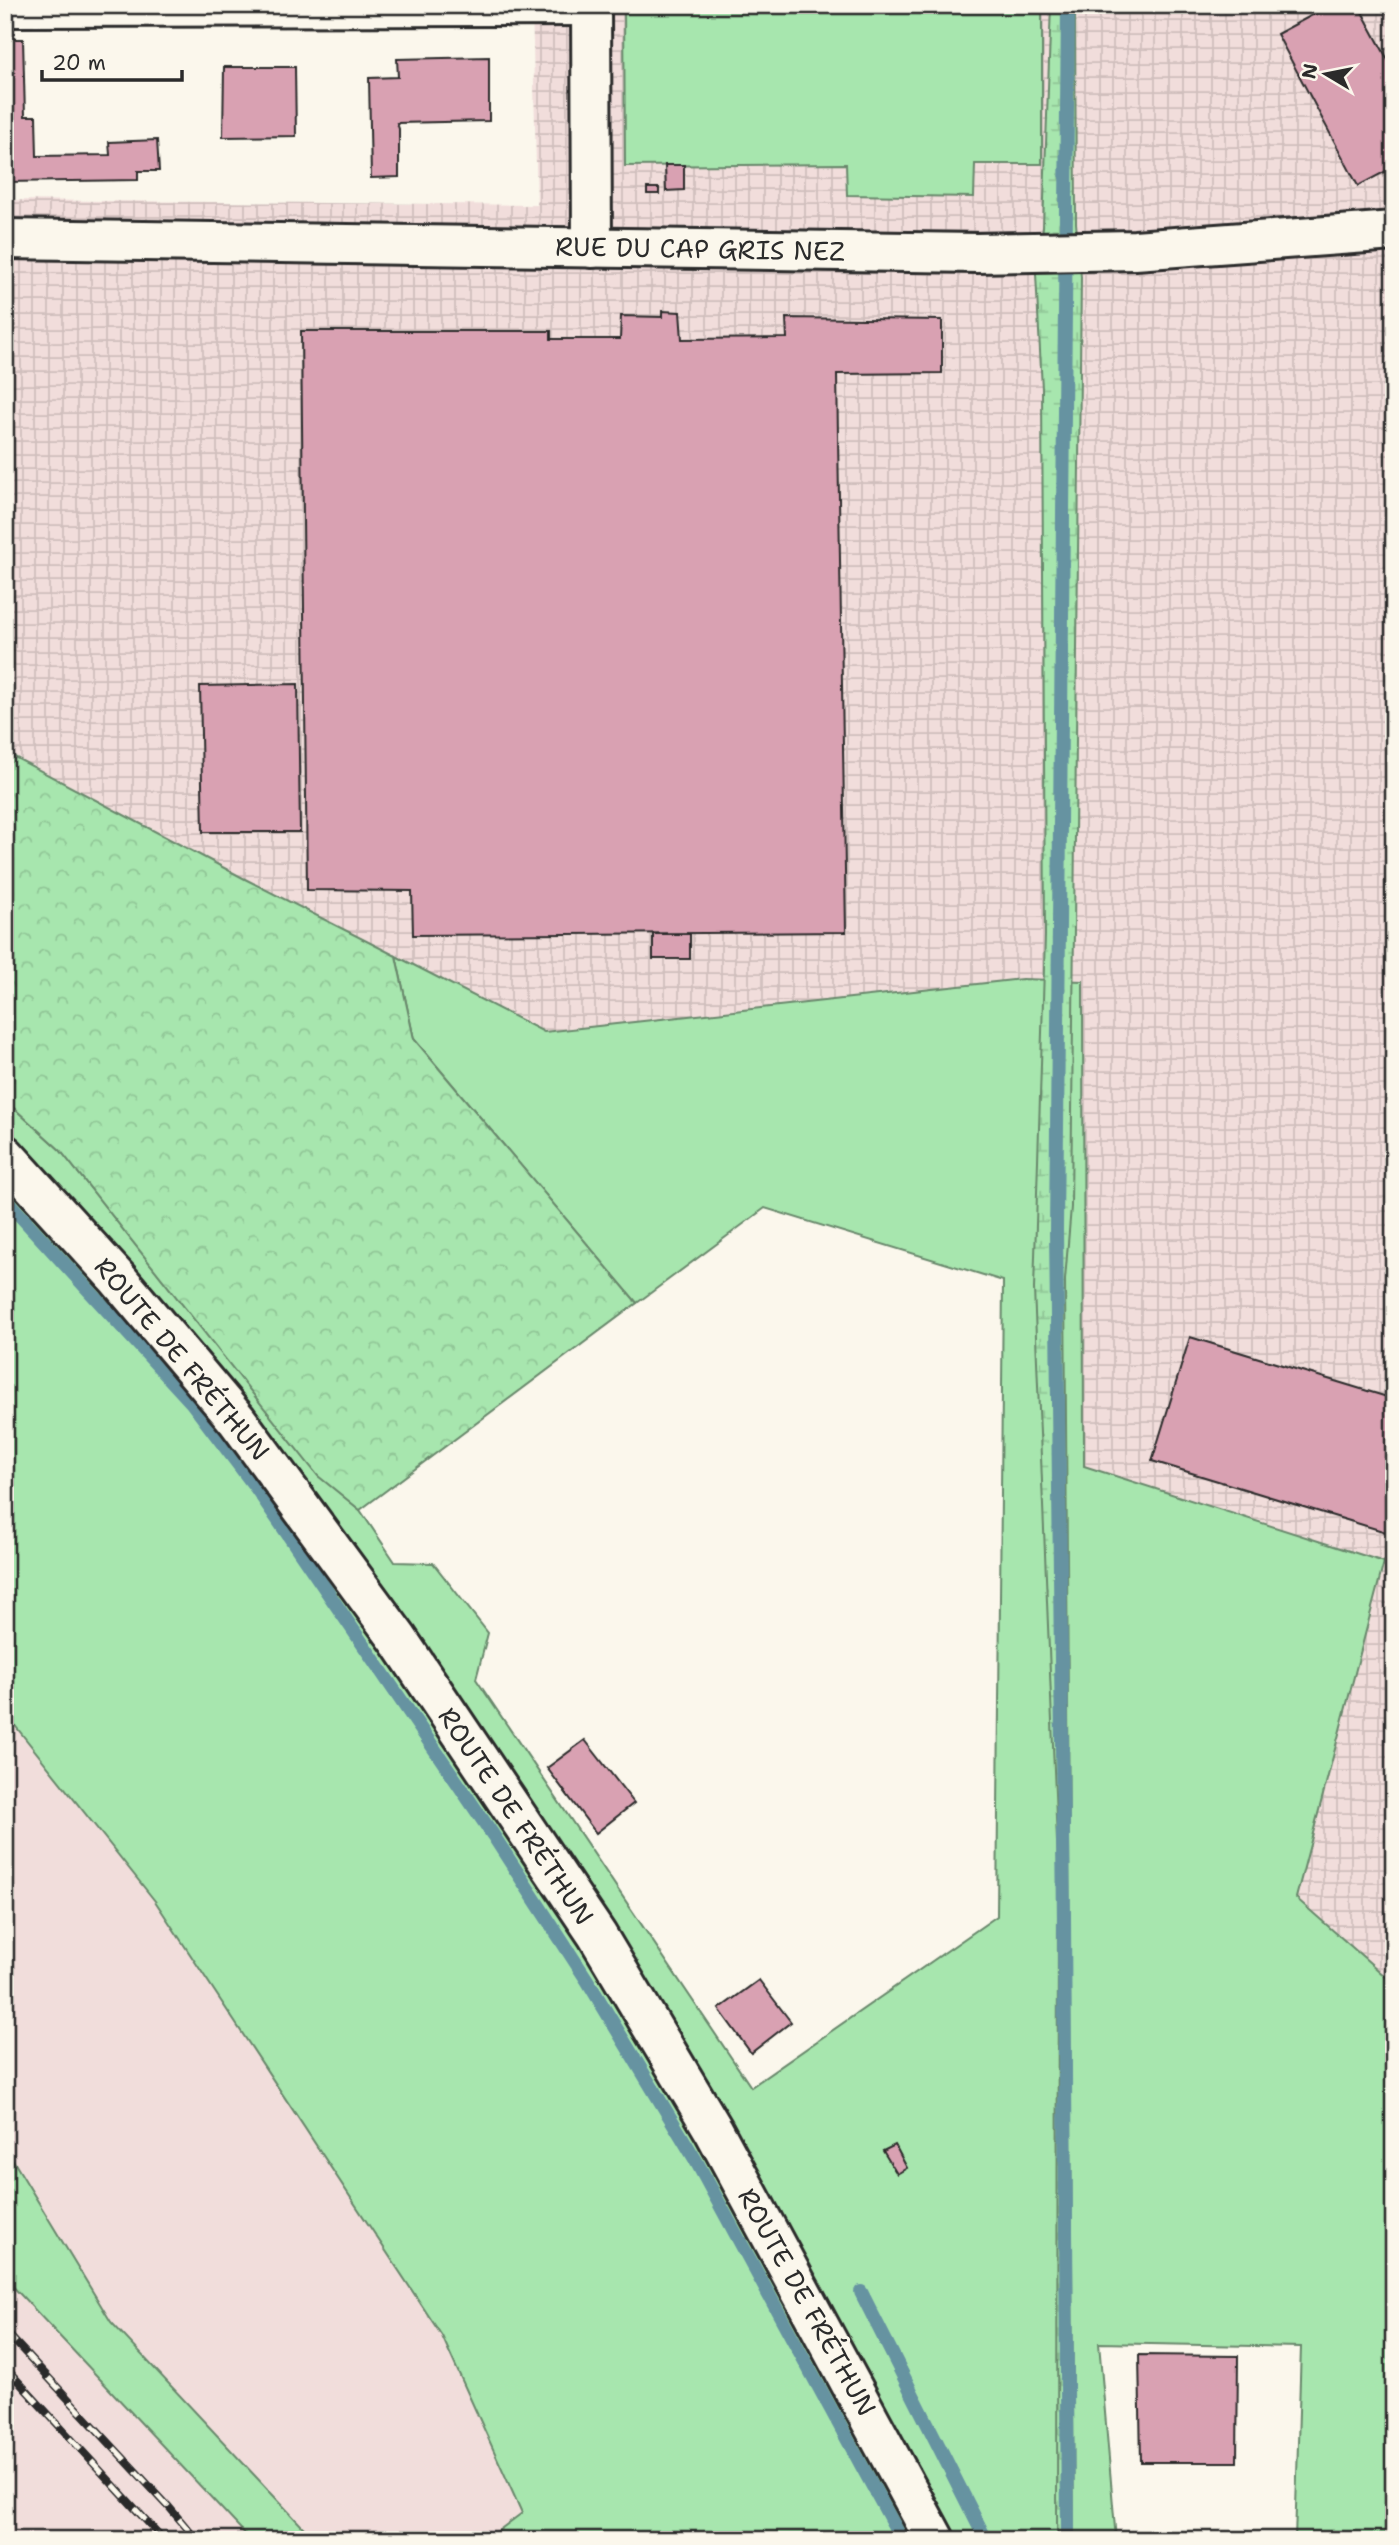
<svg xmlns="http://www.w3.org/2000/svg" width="1399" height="2545" font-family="'Shantell Sans',sans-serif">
	<defs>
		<pattern id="industrial-grid" width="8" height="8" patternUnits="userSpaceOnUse" patternTransform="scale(1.75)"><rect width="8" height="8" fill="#f1dddb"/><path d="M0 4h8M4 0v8" fill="none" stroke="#cfbebc"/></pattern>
		<pattern id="forest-crowns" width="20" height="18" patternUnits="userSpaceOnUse" patternTransform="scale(1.75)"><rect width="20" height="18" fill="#a7e6ae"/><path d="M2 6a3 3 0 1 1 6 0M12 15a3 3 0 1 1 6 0" fill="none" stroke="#90c596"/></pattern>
		<pattern id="wetland-marsh" width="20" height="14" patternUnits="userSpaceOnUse" patternTransform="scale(1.75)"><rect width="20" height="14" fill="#a7e6ae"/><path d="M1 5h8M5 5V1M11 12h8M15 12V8" fill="none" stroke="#90c596"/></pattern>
	</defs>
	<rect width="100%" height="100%" fill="#fbf7ec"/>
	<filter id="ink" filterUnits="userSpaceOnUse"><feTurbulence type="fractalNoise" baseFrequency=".0143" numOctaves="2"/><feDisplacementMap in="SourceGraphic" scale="14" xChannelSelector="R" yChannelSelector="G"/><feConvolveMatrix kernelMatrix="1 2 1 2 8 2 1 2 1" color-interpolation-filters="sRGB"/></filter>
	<g filter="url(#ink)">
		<!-- built -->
		<path fill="#f1dddb" d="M 5,1713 L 155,1901 L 442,2336 L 522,2513 L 486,2540 L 5,2540 Z"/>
		<!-- industrial -->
		<path fill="url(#industrial-grid)" d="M 532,5 L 1394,5 L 1394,1984 L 1296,1898 L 1384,1562 L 1084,1466 L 1083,981 L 1022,979 L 544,1032 L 245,879 L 5,752 L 5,200 L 537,205 Z"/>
		<!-- green -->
		<g fill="#a7e6ae" stroke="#69886c" stroke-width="2">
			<path d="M 624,5 L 1042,5 L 1042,164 L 975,164 L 974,197 L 847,195 L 846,164 L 625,166 Z"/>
			<path d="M 396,956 L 544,1032 L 1022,979 L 1083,981 L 1084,1466 L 1384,1562 L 1296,1898 L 1394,1984 L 1394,2540 L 1295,2540 L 1301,2347 L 1099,2343 L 1116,2540 L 486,2540 L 522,2513 L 442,2336 L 155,1901 L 5,1713 L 5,1100 L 60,1150 L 318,1475 L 360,1510 L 395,1562 L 433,1563 L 488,1633 L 476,1679 L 751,2087 L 997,1916 L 1003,1281 L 765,1208 L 637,1303 L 414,1039 Z"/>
			<path d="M 5,2147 L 111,2322 L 315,2540 L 251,2540 L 5,2278 Z"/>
		</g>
		<!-- forest -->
		<path fill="url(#forest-crowns)" stroke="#69886c" stroke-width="2" d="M 5,752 L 245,879 L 396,956 L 414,1039 L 637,1303 L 360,1510 L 318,1476 L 60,1150 L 5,1100 Z"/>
		<!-- wetland -->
		<path fill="url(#wetland-marsh)" stroke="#69886c" stroke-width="2" d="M 1051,5 L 1075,5 L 1076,223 L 1081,277 L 1071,1207 L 1065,1280 L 1074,2540 L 1057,2540 L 1058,1866 L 1034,1289 L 1045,936 L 1042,389 L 1036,274 L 1043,227 Z"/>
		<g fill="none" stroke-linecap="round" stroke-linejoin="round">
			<!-- stream -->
			<g stroke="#6693a1" stroke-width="14">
				<path d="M 1068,5 L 1056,1230 L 1064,1918 L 1068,2540"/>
				<path d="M 5,1199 L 192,1403 L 257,1489 L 493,1835 L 587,1980 L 695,2159 L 902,2540"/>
				<path d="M 861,2292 L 986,2540"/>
			</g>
		</g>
		<!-- building -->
		<g fill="#d9a1b2" stroke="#2b2b2b" stroke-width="2">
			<path d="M 1331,5 L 1369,5 L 1361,10 L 1394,71 L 1394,167 L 1358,186 L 1277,34 Z"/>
			<path d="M 1383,5 L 1394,5 L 1394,26 Z"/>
			<path d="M 5,39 L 23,39 L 25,116 L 36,116 L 37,156 L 110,155 L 109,142 L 157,140 L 159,171 L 138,171 L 138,180 L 5,182 Z"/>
			<path d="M 489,57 L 489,121 L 397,123 L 399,129 L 399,177 L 371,178 L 369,78 L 398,77 L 397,59 Z"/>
			<path d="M 224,67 L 295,67 L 296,136 L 223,137 Z"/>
			<path d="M 665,165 L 684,165 L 684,190 L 666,191 Z"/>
			<rect x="647" y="188" width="12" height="6"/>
			<path d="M 662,311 L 680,312 L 682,339 L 787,338 L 786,318 L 942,320 L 942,373 L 837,374 L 846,932 L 413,935 L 412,891 L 307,890 L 301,331 L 551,331 L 551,339 L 620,339 L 621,316 L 662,317 Z"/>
			<path d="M 298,684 L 300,832 L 203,832 L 200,686 Z"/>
			<rect x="653" y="934" width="37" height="25"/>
			<path d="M 1190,1337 L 1394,1399 L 1394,1508 L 1386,1532 L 1152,1461 Z"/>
			<path d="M 585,1740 L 634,1803 L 596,1833 L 547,1768 Z"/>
			<path d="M 759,1980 L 791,2022 L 751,2053 L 719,2009 Z"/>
			<path d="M 895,2145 L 907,2168 L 897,2174 L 883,2151 Z"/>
			<path d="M 1139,2355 L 1238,2356 L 1237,2462 L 1141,2462 Z"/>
		</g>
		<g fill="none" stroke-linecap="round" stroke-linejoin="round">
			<defs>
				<g id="street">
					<path d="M 591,5 L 592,248"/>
					<path d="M 5,7 L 591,6"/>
					<path d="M 5,239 L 977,253 L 1135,250 L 1394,231"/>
				</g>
				<path id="secondary" d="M 5,1155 L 118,1279 L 237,1420 L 398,1639 L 597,1935 L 714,2131 L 935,2540"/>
			</defs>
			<!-- street casing -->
			<use href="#street" stroke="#2b2b2b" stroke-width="44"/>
			<!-- secondary casing -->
			<use href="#secondary" stroke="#2b2b2b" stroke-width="44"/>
			<!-- street -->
			<use href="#street" stroke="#fbf7ec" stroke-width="38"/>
			<!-- secondary -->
			<use href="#secondary" stroke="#fbf7ec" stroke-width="38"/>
			<defs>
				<g id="rail">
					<path d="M 5,2331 L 169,2507 L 197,2540"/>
					<path d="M 5,2367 L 164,2540"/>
				</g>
			</defs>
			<!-- rail casing -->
			<use href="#rail" stroke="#2b2b2b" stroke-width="8"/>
			<!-- rail -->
			<use href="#rail" stroke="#fbf7ec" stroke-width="5" stroke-dasharray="16" stroke-linecap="butt"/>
		</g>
	</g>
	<g text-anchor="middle" stroke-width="6" stroke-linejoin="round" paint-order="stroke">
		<!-- street labels -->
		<g font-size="26" fill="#2b2b2b" stroke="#fbf7ec">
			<text transform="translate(700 249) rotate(1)" y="9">RUE DU CAP GRIS NEZ</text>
			<text transform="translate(182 1359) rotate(50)" y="9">ROUTE DE FRÉTHUN</text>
			<text transform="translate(516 1816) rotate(56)" y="9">ROUTE DE FRÉTHUN</text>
			<text transform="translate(807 2302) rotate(61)" y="9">ROUTE DE FRÉTHUN</text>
		</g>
	</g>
	<!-- margin -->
	<rect width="1399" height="2545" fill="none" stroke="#fbf7ec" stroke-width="28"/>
	<rect x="14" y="14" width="1371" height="2517" fill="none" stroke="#2b2b2b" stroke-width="2.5" filter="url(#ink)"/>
	<!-- north arrow -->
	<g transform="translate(1326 74) rotate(280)" stroke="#fbf7ec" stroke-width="5" paint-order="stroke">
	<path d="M0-5L12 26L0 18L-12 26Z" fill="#2b2b2b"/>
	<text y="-10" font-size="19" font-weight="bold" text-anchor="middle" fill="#2b2b2b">N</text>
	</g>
	<!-- scale -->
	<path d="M42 70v10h140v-10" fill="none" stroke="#2b2b2b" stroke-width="3.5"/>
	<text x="52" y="70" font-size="21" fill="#2b2b2b" stroke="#fbf7ec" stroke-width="5" paint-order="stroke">20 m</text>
</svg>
